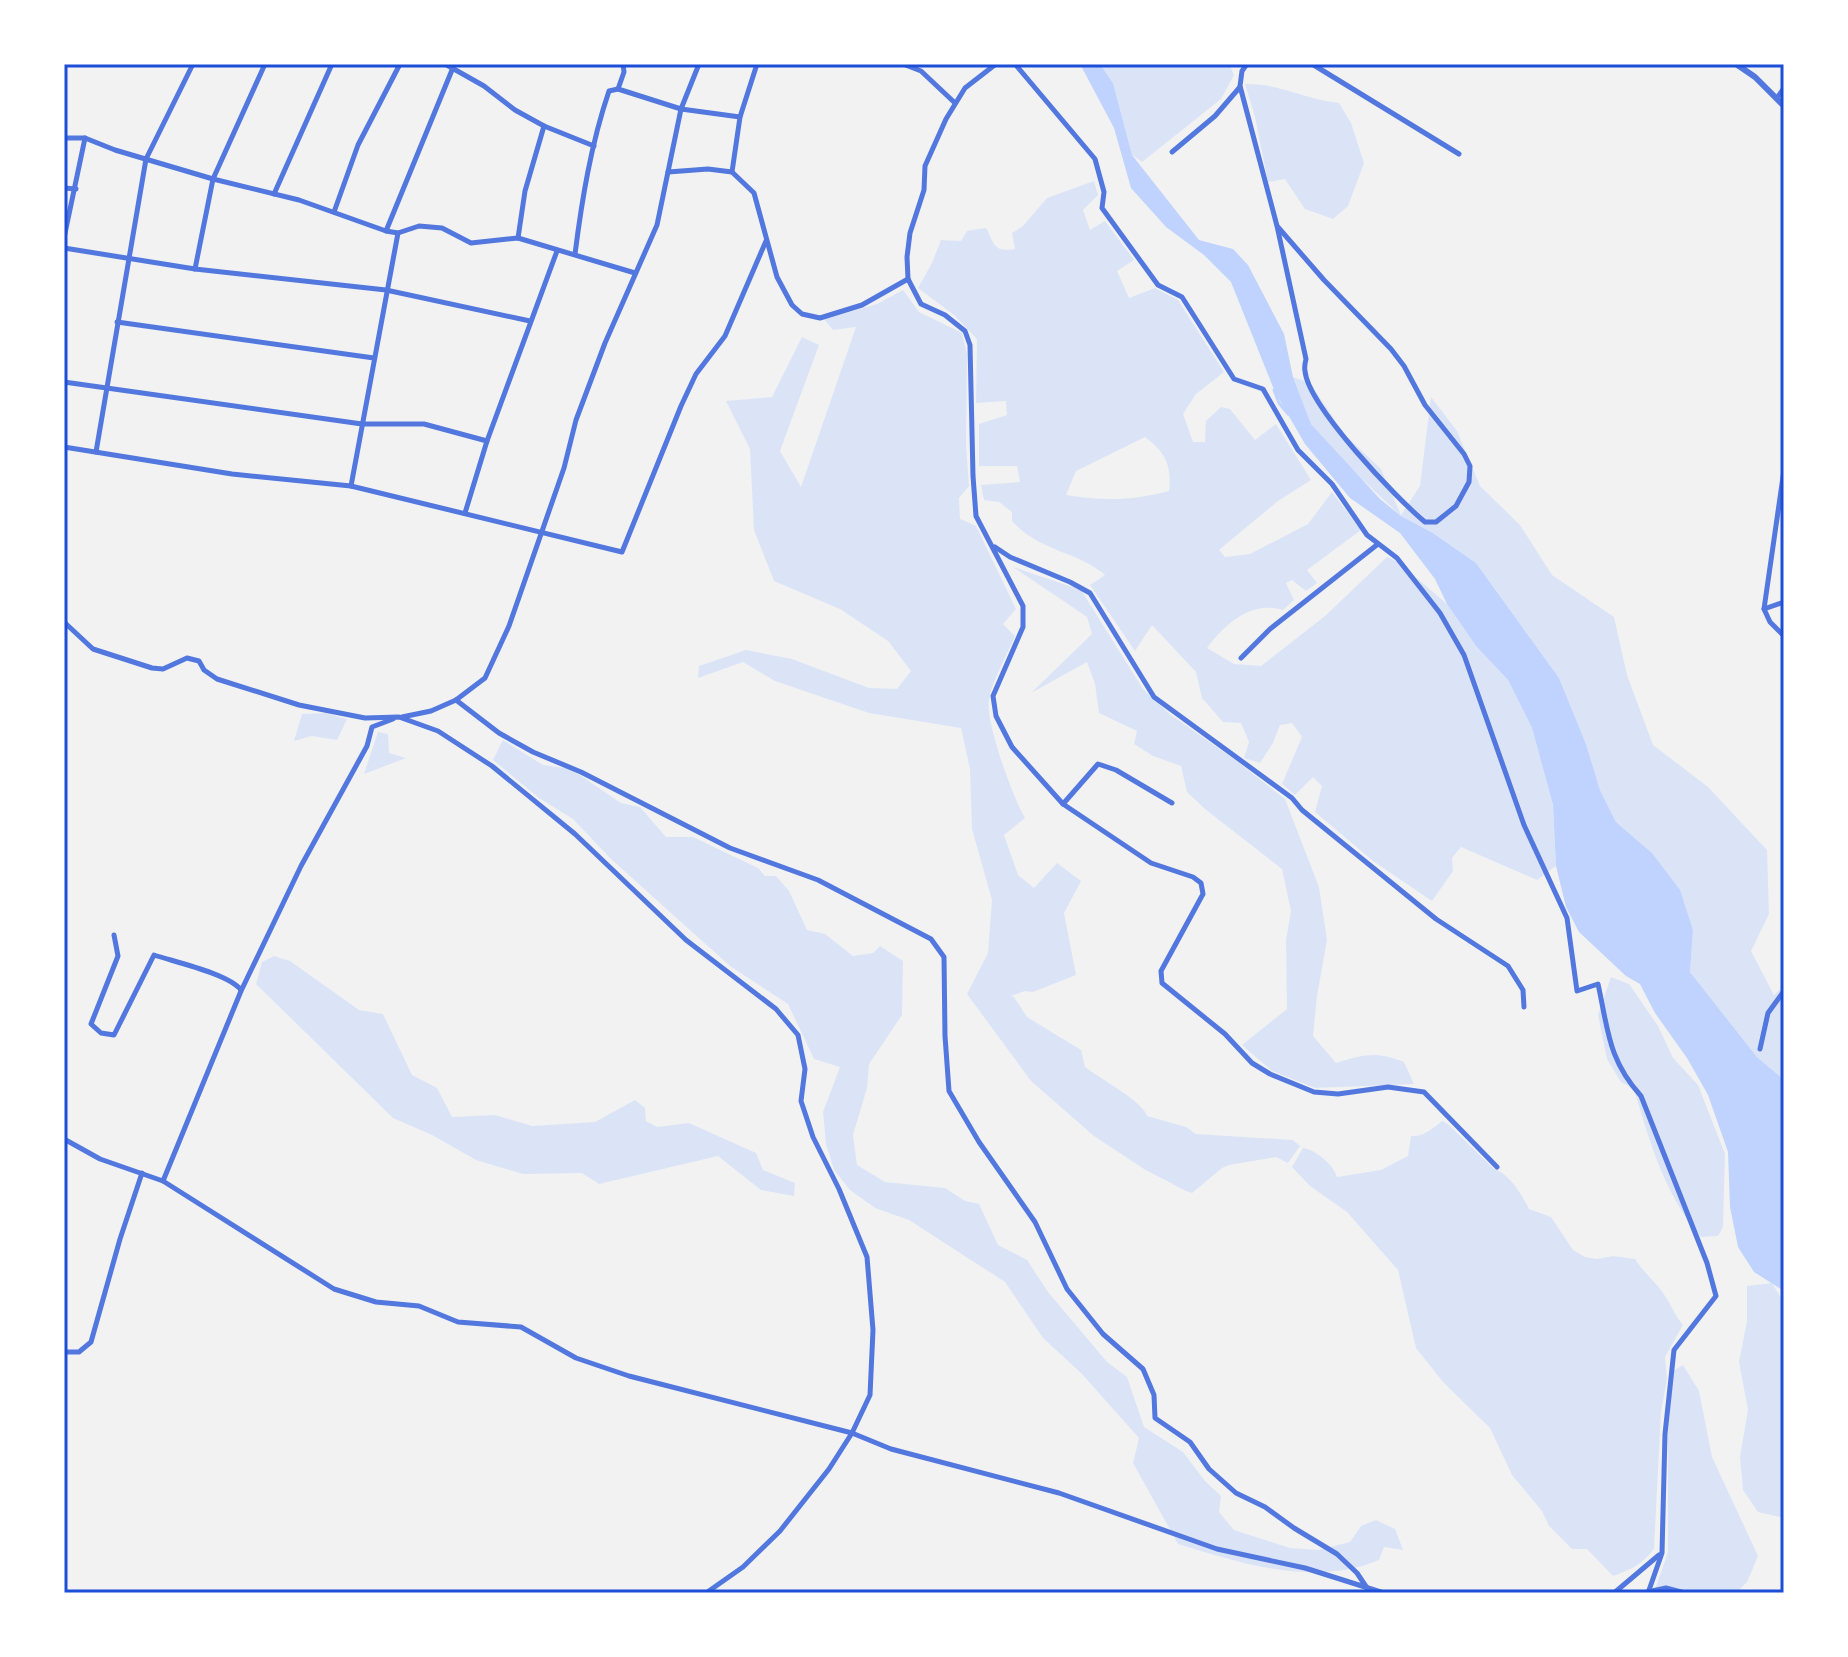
<svg xmlns="http://www.w3.org/2000/svg" width="1848" height="1657" font-family="'Nunito Sans',sans-serif">
	<rect width="100%" height="100%" fill="#f2f2f2"/>
	<!-- green -->
	<g fill="#dbe4f7" fill-rule="evenodd">
		<path d="M 1100,64 L 1229,64 L 1234,75 L 1221,99 L 1142,162 L 1132,155 L 1113,83 Z"/>
		<path d="M 1245,84 C 1278,83 1307,100 1339,103 L 1351,123 L 1364,163 L 1348,206 L 1333,219 L 1305,209 L 1285,179 L 1268,182 L 1255,117 Z"/>
		<path d="M 1094,181 L 1098,195 L 1083,210 L 1090,230 L 1105,221 L 1134,260 L 1117,271 L 1129,298 L 1155,288 L 1178,300 L 1224,372 L 1196,394 L 1183,414 L 1193,442 L 1205,442 L 1206,421 L 1221,407 L 1230,409 L 1255,440 L 1276,424 L 1311,480 L 1278,501 L 1219,550 L 1225,557 L 1250,554 L 1308,524 L 1332,492 L 1361,530 L 1307,570 L 1317,583 L 1306,591 L 1292,580 L 1286,583 L 1294,600 L 1283,610 C 1251,600 1225,624 1207,648 L 1234,664 L 1261,666 L 1325,616 L 1387,557 L 1398,562 L 1447,604 L 1476,646 L 1508,680 L 1532,728 L 1540,757 L 1553,806 L 1556,866 L 1537,880 L 1461,847 L 1452,858 L 1453,871 L 1432,901 L 1373,861 L 1315,812 L 1322,786 L 1313,777 L 1295,795 L 1282,784 L 1302,737 L 1292,723 L 1280,725 L 1273,743 L 1260,763 L 1244,758 L 1249,742 L 1241,723 L 1223,722 L 1202,698 L 1196,672 L 1152,625 L 1135,651 L 1090,585 L 1105,575 C 1078,551 1040,552 1012,521 L 1012,512 L 999,502 L 984,500 L 981,485 L 1020,482 L 1017,466 L 979,466 L 979,424 L 1007,415 L 1006,401 L 976,403 L 977,339 L 954,315 L 918,288 L 932,263 L 941,240 L 961,241 L 967,231 L 986,228 C 995,245 993,252 1015,249 L 1012,233 L 1023,226 L 1047,198 ZM 1145,437 C 1165,452 1172,465 1169,491 C 1130,501 1106,501 1066,495 L 1076,471 Z"/>
		<path d="M 903,290 L 919,312 L 962,333 L 967,355 L 966,444 L 969,486 L 959,498 L 960,519 L 976,526 L 1016,609 L 1003,624 L 1015,636 C 1007,655 992,681 989,700 C 985,721 1013,798 1025,818 L 1004,835 L 1018,875 L 1034,888 L 1057,863 L 1081,881 L 1064,913 L 1076,975 L 1033,992 L 1025,991 L 1011,996 L 1014,997 L 1027,1017 L 1081,1050 L 1085,1067 C 1099,1078 1144,1102 1147,1116 L 1186,1127 L 1196,1134 L 1293,1140 L 1300,1146 L 1288,1163 L 1276,1157 L 1229,1165 L 1222,1168 L 1192,1193 L 1186,1191 L 1144,1169 L 1094,1136 L 1031,1081 L 967,994 L 988,953 L 992,900 L 972,829 L 970,769 L 961,728 L 869,713 L 775,681 L 743,662 L 698,678 L 699,666 L 746,650 L 792,659 L 869,688 L 897,689 L 911,671 L 888,641 L 840,609 L 774,581 L 754,530 L 750,449 L 726,401 L 772,397 L 802,337 L 819,345 L 780,451 L 801,487 L 856,327 L 833,330 L 824,319 L 877,304 Z"/>
		<path d="M 1293,377 L 1310,383 L 1344,434 L 1381,469 L 1401,515 L 1420,486 L 1431,397 L 1457,431 L 1480,486 L 1520,525 L 1552,575 L 1614,617 L 1627,675 L 1653,745 L 1708,787 L 1767,850 L 1769,914 L 1751,951 L 1774,995 L 1784,985 L 1784,1080 L 1757,1057 L 1690,972 L 1693,930 L 1652,853 L 1616,822 L 1600,790 L 1586,744 L 1559,678 L 1476,563 L 1433,533 L 1401,516 L 1348,466 L 1311,424 Z"/>
		<path d="M 1013,567 L 1081,590 L 1143,689 L 1171,715 L 1234,759 L 1285,799 L 1319,887 L 1327,940 L 1317,996 L 1313,1036 L 1336,1063 C 1364,1054 1377,1051 1404,1062 L 1414,1084 L 1315,1088 L 1272,1071 L 1242,1045 L 1287,1009 L 1286,940 L 1291,911 L 1282,869 L 1205,809 L 1187,792 L 1181,766 L 1153,756 L 1134,744 L 1137,731 L 1099,713 L 1095,684 L 1087,662 L 1031,693 L 1092,634 L 1087,617 Z"/>
		<path d="M 326,713 L 347,719 L 337,740 L 312,736 L 294,741 L 302,714 Z"/>
		<path d="M 378,732 L 388,734 L 389,753 L 406,758 L 364,774 Z"/>
		<path d="M 503,740 L 543,765 L 571,769 L 621,803 L 640,807 L 666,837 L 693,837 L 758,868 L 765,876 L 776,876 L 789,891 L 807,930 L 825,934 L 853,956 L 873,953 L 880,946 L 903,961 L 902,1015 L 869,1064 L 867,1088 L 853,1135 L 857,1165 L 885,1182 L 945,1188 L 965,1201 L 979,1204 L 998,1245 L 1027,1260 L 1048,1292 L 1107,1362 L 1127,1377 L 1144,1427 L 1183,1452 L 1205,1481 L 1221,1496 L 1219,1512 L 1234,1530 L 1290,1548 L 1318,1550 L 1350,1542 L 1361,1526 L 1376,1520 L 1395,1529 L 1403,1550 L 1384,1547 L 1379,1560 C 1314,1587 1243,1564 1178,1544 L 1133,1463 L 1139,1438 L 1081,1373 L 1043,1338 L 1005,1282 L 909,1220 L 875,1208 L 850,1190 L 834,1170 L 826,1144 L 823,1112 L 840,1067 L 814,1059 L 788,1004 L 730,966 L 611,859 L 573,819 L 539,798 L 493,760 Z"/>
		<path d="M 274,956 L 290,961 L 359,1010 L 383,1014 L 412,1075 L 437,1088 L 452,1117 L 495,1115 L 532,1126 L 595,1122 L 635,1100 L 645,1108 L 646,1121 L 657,1127 L 689,1123 L 756,1153 L 763,1170 L 795,1183 L 794,1196 L 761,1190 L 718,1156 L 599,1184 L 582,1173 L 523,1174 L 476,1160 L 432,1135 L 393,1118 L 256,984 L 262,962 Z"/>
		<path d="M 1611,977 L 1629,984 L 1658,1026 L 1673,1058 L 1698,1085 L 1725,1154 L 1723,1227 L 1718,1236 L 1701,1237 C 1665,1196 1649,1140 1634,1089 L 1621,1082 L 1607,1059 L 1598,1015 Z"/>
		<path d="M 1442,1121 L 1448,1124 L 1494,1169 C 1510,1174 1522,1195 1529,1209 L 1551,1217 L 1573,1250 L 1585,1257 L 1597,1259 L 1613,1256 L 1635,1259 C 1644,1273 1658,1284 1665,1296 C 1672,1306 1675,1316 1683,1325 L 1665,1357 L 1667,1379 L 1661,1412 L 1654,1549 C 1642,1564 1631,1570 1613,1576 L 1587,1549 L 1572,1549 L 1549,1526 L 1542,1511 L 1512,1475 L 1490,1428 L 1443,1382 L 1416,1348 L 1398,1270 L 1347,1212 L 1310,1186 L 1292,1167 L 1303,1148 C 1316,1150 1333,1164 1337,1177 L 1381,1170 L 1408,1156 L 1411,1136 C 1424,1137 1432,1129 1442,1121 Z"/>
		<path d="M 1772,1283 L 1784,1303 L 1784,1518 L 1758,1512 L 1743,1490 L 1740,1457 L 1748,1410 L 1739,1362 L 1747,1321 L 1747,1286 Z"/>
		<path d="M 1683,1365 L 1699,1391 L 1712,1457 L 1758,1556 L 1747,1582 L 1736,1593 L 1654,1593 L 1668,1552 L 1668,1433 L 1673,1371 Z"/>
	</g>
	<!-- water -->
	<path fill="#bfd3fe" d="M 1080,64 L 1100,64 L 1113,83 L 1132,155 L 1199,240 L 1233,249 L 1248,265 L 1284,334 L 1293,377 L 1311,424 L 1380,499 L 1401,516 L 1433,533 L 1476,563 L 1559,678 L 1586,744 L 1600,790 L 1616,822 L 1652,853 L 1680,890 L 1693,930 L 1690,972 L 1757,1057 L 1784,1080 L 1784,1291 L 1754,1272 L 1738,1247 L 1730,1207 L 1728,1152 L 1708,1095 L 1687,1058 L 1655,1013 L 1640,984 L 1626,976 L 1579,932 L 1566,907 L 1556,866 L 1553,805 L 1532,728 L 1508,680 L 1476,646 L 1447,604 L 1435,579 L 1400,533 L 1350,498 L 1305,444 L 1275,392 L 1231,282 L 1204,255 L 1166,227 L 1131,188 L 1114,128 Z"/>
	<g fill="none" stroke-linecap="round" stroke-linejoin="round">
		<!-- stream -->
		<path stroke="#bfd3fe" stroke-width="3" d="M 1274,390 L 1279,403 L 1288,414"/>
		<!-- minor -->
		<g stroke="#5277de" stroke-width="5">
			<path d="M 445,64 L 484,86 L 515,110 L 544,126 L 594,146"/>
			<path d="M 623,64 L 624,72 L 618,89 L 681,109 L 740,117"/>
			<path d="M 903,64 L 921,71 L 955,103"/>
			<path d="M 996,64 L 965,88 L 946,119 L 925,166 L 924,190 L 910,233 L 907,257 L 908,279 L 921,304 L 945,315 L 965,331 L 970,345 L 973,476 L 976,516 L 1023,606 L 1023,627 L 993,696 L 996,716 L 1012,747 L 1063,804 L 1151,863 L 1193,877 L 1201,883 L 1203,894 L 1161,971 L 1162,983 L 1225,1034 L 1252,1063 L 1270,1074 L 1314,1092 L 1338,1094 L 1388,1087 L 1424,1092 L 1497,1167"/>
			<path d="M 1015,64 L 1095,159 L 1104,192 L 1102,208 L 1158,285 L 1182,297 L 1234,379 L 1263,389 L 1298,450 L 1332,484 L 1367,535 L 1397,558 L 1440,613 L 1464,655 L 1524,825 L 1567,918 L 1577,991 L 1598,984 C 1608,1029 1608,1060 1641,1096 L 1707,1263 L 1716,1296 L 1674,1350 L 1665,1434 L 1662,1553 L 1648,1593"/>
			<path d="M 1247,64 L 1242,71 L 1240,86 L 1277,226 L 1324,280 L 1391,349 L 1404,366 L 1425,405 L 1464,454 L 1470,466 L 1469,482 L 1456,506 L 1436,522 L 1425,522 C 1397,499 1308,406 1305,371 C 1304,367 1305,363 1306,359 L 1277,226"/>
			<path d="M 1312,64 L 1459,154"/>
			<path d="M 1777,98 L 1784,88"/>
			<path d="M 64,138 L 85,138 L 115,150 L 213,179 L 299,200 L 386,231 L 398,233 L 419,226 L 442,228 L 471,243 L 518,238 L 635,273"/>
			<path d="M 1172,152 L 1215,116 L 1240,87"/>
			<path d="M 668,172 L 708,169 L 732,172 L 754,193 L 777,277 L 792,305 L 802,314 L 820,318 L 862,305 L 908,279"/>
			<path d="M 732,172 L 740,117 L 757,64"/>
			<path d="M 64,188 L 76,189"/>
			<path d="M 274,194 L 332,64"/>
			<path d="M 334,212 L 358,145 L 400,64"/>
			<path d="M 386,231 L 452,70"/>
			<path d="M 64,238 L 85,138"/>
			<path d="M 518,238 L 525,191 L 544,126"/>
			<path d="M 64,248 L 195,269 L 386,290 L 530,321"/>
			<path d="M 575,254 C 582,199 591,144 609,91 L 618,89"/>
			<path d="M 195,269 L 213,179 L 265,64"/>
			<path d="M 117,322 L 374,358"/>
			<path d="M 64,382 L 362,424 L 424,424 L 487,441"/>
			<path d="M 64,447 L 232,474 L 351,486 L 622,552 L 681,406 L 696,374 L 725,336 L 766,241"/>
			<path d="M 96,452 L 146,159 L 193,64"/>
			<path d="M 1784,470 L 1764,609 L 1770,622 L 1784,636"/>
			<path d="M 351,486 L 398,233"/>
			<path d="M 465,513 L 487,441 L 557,251"/>
			<path d="M 995,547 L 1010,557 L 1070,582 L 1090,593 L 1154,697 L 1292,798 L 1302,810 L 1436,919 L 1508,966 L 1523,990 L 1524,1007"/>
			<path d="M 1764,609 L 1784,602"/>
			<path d="M 64,622 L 93,649 L 152,668 L 163,669 L 187,658 L 199,661 L 204,670 L 217,679 L 299,705 L 365,718 L 399,717 L 438,731 L 492,766 L 575,834 L 686,940 L 776,1009 L 798,1035 L 805,1069 L 801,1101 L 813,1137 L 839,1189 L 867,1257 L 873,1330 L 870,1395 L 852,1433 L 829,1469 L 780,1531 L 743,1567 L 706,1593"/>
			<path d="M 1241,658 L 1270,629 L 1378,544"/>
			<path d="M 456,700 L 499,733 L 533,752 L 581,772 L 730,848 L 818,880 L 931,939 L 944,957 L 945,1036 L 949,1091 L 979,1142 L 1035,1222 L 1067,1289 L 1103,1334 L 1143,1369 L 1154,1395 L 1155,1418 L 1190,1442 L 1209,1469 L 1236,1493 L 1265,1507 L 1294,1528 L 1337,1554 L 1357,1573 L 1367,1588"/>
			<path d="M 402,717 L 431,711 L 456,700 L 485,678 L 509,626 L 564,468 L 576,420 L 605,343 L 657,225 L 681,109 L 699,64"/>
			<path d="M 1063,804 L 1098,764 L 1116,770 L 1172,803"/>
			<path d="M 114,935 L 118,956 L 91,1024 L 101,1033 L 114,1035 L 154,955 C 175,962 229,974 241,990"/>
			<path d="M 1760,1049 L 1768,1013 L 1784,991"/>
			<path d="M 64,1139 L 100,1159 L 163,1181 L 334,1289 L 376,1302 L 419,1306 L 458,1322 L 521,1327 L 576,1358 L 629,1376 L 852,1433 L 891,1449 L 1059,1493 L 1217,1549 L 1305,1568 L 1384,1593"/>
			<path d="M 163,1181 L 241,991 L 301,866 L 367,746 L 372,727 L 393,719"/>
			<path d="M 64,1352 L 79,1352 L 91,1342 L 120,1239 L 142,1173"/>
			<path d="M 1647,1592 L 1666,1588 L 1685,1593"/>
			<path d="M 1614,1593 L 1659,1555"/>
		</g>
		<!-- tertiary -->
		<path stroke="#5277de" stroke-width="6" d="M 1736,64 L 1755,77 L 1784,106"/>
	</g>
	<!-- border -->
	<rect width="1848" height="1657" fill="none" stroke="#ffffff" stroke-width="132"/>
	<rect x="66" y="66" width="1716" height="1525" fill="none" stroke="#1d4ed8" stroke-width="3"/>
</svg>
